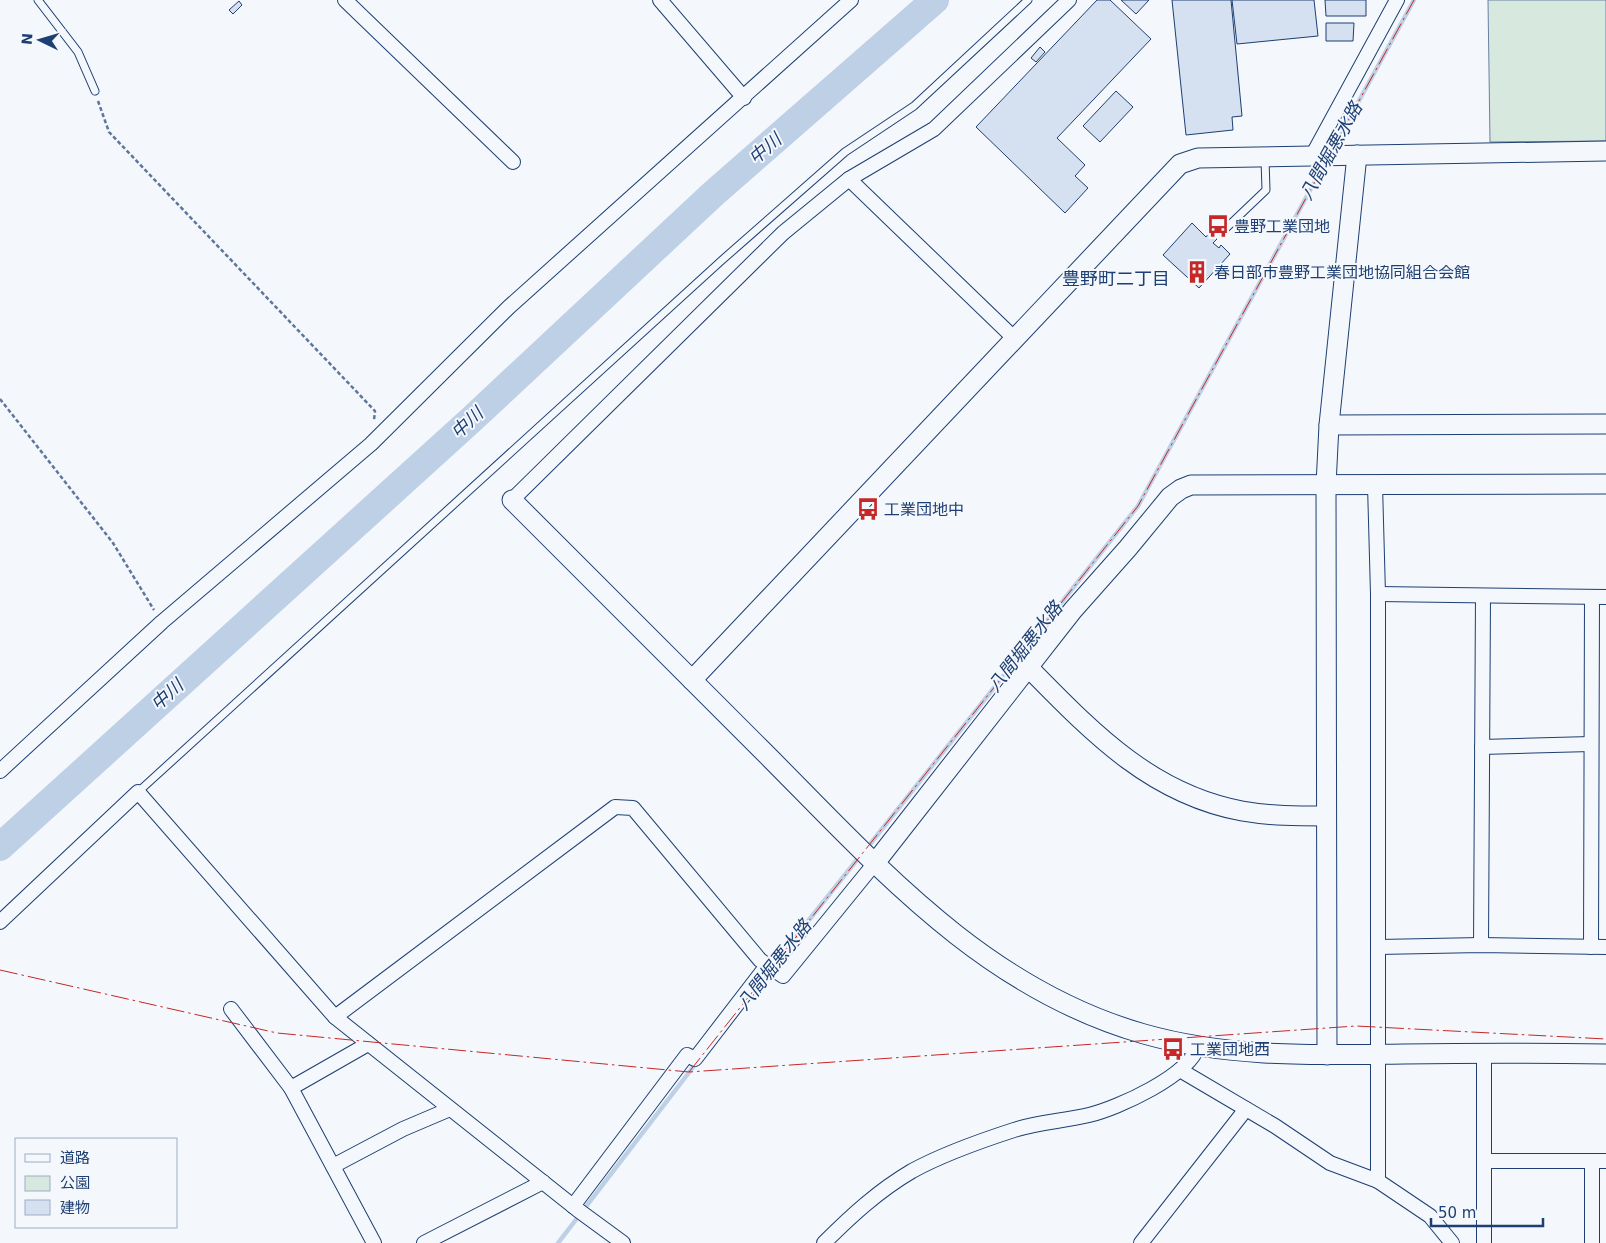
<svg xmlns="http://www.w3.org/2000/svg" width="1606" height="1243" font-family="'DejaVu Sans','Noto Sans JP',sans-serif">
	<rect width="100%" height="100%" fill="#f4f7fb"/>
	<!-- green -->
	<path fill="#d7e8df" stroke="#687fa3" d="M 1488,0 L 1606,0 L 1606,141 L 1490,142 Z"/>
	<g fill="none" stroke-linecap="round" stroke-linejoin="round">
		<!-- stream -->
		<g stroke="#bed0e5" stroke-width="4.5">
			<path d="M 1331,152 L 1414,0"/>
			<path d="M 867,848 L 1138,506 L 1326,161"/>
			<path d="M 773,965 L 860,856"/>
			<path d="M 558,1243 L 697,1062"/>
		</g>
		<!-- river -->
		<path stroke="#bed0e5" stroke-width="28" d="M 0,847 L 472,419 L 713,194 L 935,0"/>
	</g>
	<!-- building -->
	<g fill="#d5e0f0" stroke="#1d3f73">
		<path d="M 1097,0 L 1110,0 L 1151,39 L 1057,138 L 1085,165 L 1075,176 L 1088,188 L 1065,213 L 976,127 Z"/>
		<path d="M 1121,0 L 1149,0 L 1136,14 Z"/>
		<path d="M 1172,0 L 1231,0 L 1242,116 L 1232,117 L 1233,130 L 1186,135 Z"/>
		<path d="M 1232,0 L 1314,0 L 1318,36 L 1237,44 Z"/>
		<path d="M 1325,0 L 1366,0 L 1366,16 L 1326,16 Z"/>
		<path d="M 239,1 L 242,5 L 233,14 L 229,10 Z"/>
		<path d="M 1326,23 L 1354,23 L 1353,41 L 1326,41 Z"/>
		<path d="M 1040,47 L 1045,52 L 1036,62 L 1031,58 Z"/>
		<path d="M 1116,91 L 1133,107 L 1100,142 L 1083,126 Z"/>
		<path d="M 1192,223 L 1206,237 L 1210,232 L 1217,239 L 1213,243 L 1219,248 L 1221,245 L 1230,254 L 1199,288 L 1163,255 Z"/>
	</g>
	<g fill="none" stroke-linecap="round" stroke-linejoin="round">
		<defs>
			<g id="lane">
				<path d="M 38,0 L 78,52 L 95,91"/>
				<path d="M 1222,232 L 1266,190 L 1265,159"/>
				<path d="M 138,792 L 721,261 L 845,152 L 914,106 L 1028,0"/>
			</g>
			<g id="street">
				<path d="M 345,0 L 513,162"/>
				<path d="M 660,0 L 744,98"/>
				<path d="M 1312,156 L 1397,0"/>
				<path d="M 849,179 L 1015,339"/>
				<path d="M 1375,485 L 1378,594 L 1378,1181"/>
				<path d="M 512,500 L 783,233 L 849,179 L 934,129 L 1069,0"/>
				<path d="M 1378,594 L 1606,597"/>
				<path d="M 1482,747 L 1591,744"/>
				<path d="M 0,771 L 162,622 L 371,444 L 509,307 L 851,0"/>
				<path d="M 0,922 L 138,792 L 335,1017 L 578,1210 L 623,1243"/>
				<path d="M 1481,945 L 1483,596"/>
				<path d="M 1378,947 L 1481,945 L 1606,947"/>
				<path d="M 1591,947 L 1592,597"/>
				<path d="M 231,1009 L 291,1088 L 374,1243"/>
				<path d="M 335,1017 L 615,807 L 633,808 L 760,960 L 783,976 L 875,863"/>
				<path d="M 1180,1070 L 1275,1126 L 1330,1163 L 1378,1181 L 1430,1216 L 1452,1243"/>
				<path d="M 291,1088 L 368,1044"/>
				<path d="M 1484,1161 L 1606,1161"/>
				<path d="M 1592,1161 L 1592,1243"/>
				<path d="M 333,1166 L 403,1129 L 450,1109"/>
				<path d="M 573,1206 L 687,1055 L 695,1059 L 768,964"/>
				<path d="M 424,1243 L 543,1182"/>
				<path d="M 824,1243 C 851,1216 878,1191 912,1171 C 943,1154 980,1141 1014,1130 C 1038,1122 1064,1121 1089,1115 C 1118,1108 1189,1076 1198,1046"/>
				<path d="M 1141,1243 L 1246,1109"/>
				<path d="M 1484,1243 L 1484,1053"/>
			</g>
			<g id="secondary">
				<path d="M 1329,425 L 1606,424"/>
				<path d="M 512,500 C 595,583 678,666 761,749 C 876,864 982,988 1144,1034 C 1228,1058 1317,1055 1404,1054 C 1471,1053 1538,1053 1606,1054"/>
				<path d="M 1028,667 C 1091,731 1150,794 1242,811 C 1270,816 1298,816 1326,816"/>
				<path d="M 692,680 L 1180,164 L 1198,158 L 1606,151"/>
				<path d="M 875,863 L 1073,610 L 1128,548 L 1170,497 L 1181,489 L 1191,485 L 1606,484"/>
				<path d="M 1327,1055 L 1326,485 L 1329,425 L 1357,155"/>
			</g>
		</defs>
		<!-- lane casing -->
		<use href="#lane" stroke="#1d3f73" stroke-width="9"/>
		<!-- street casing -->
		<use href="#street" stroke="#1d3f73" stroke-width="16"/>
		<!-- secondary casing -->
		<use href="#secondary" stroke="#1d3f73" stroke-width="21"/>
		<!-- path -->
		<g stroke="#5e769c" stroke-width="2.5" stroke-dasharray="4 2.5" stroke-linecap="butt">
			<path d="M 98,101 L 109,132 L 375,411 L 374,420"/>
			<path d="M 0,399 L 113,543 L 154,610"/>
		</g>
		<!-- lane -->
		<use href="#lane" stroke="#f4f7fb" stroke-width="7"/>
		<!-- street -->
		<use href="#street" stroke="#f4f7fb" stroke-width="14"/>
		<!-- secondary -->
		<use href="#secondary" stroke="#f4f7fb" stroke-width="19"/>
		<!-- power -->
		<g stroke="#c62828" stroke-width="1" stroke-dasharray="18 4 2.5 4" stroke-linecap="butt">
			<path d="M 0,970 L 277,1033 L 689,1072 L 1356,1026 L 1606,1039"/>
			<path d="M 689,1072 L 1138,506 L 1414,0"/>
		</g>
	</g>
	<!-- icons -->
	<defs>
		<symbol id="bus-bare" viewBox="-9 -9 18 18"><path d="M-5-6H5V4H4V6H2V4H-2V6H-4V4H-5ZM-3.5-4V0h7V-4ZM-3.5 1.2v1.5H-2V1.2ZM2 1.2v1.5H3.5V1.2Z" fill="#c62828" stroke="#f4f7fb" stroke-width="2.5" paint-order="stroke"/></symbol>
		<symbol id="building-bare" viewBox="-9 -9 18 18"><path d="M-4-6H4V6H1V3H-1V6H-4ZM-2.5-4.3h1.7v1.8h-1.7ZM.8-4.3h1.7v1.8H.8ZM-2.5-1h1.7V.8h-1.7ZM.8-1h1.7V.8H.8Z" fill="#c62828" stroke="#f4f7fb" stroke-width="2.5" paint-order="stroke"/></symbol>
	</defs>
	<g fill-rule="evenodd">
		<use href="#bus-bare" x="1202" y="210" width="32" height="32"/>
		<use href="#building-bare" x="1181" y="256" width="32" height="32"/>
		<use href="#bus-bare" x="852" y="493" width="32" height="32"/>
		<use href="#bus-bare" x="1157" y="1033" width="32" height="32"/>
	</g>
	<g text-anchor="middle" stroke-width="4" stroke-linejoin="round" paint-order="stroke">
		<!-- poi labels -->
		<g font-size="16" fill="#1d3f73" stroke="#f4f7fb" text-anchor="start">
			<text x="1234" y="232">豊野工業団地</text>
			<text x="1214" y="278">春日部市豊野工業団地協同組合会館</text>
			<text x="884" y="515">工業団地中</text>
			<text x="1190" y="1055">工業団地西</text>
		</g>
		<!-- water labels -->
		<g font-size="18" font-style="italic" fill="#1d3f73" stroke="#f4f7fb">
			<text transform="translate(765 149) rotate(-41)" y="6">中川</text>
			<text transform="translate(1331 151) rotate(-61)" y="6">八間堀悪水路</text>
			<text transform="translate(467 423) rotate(-43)" y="6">中川</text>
			<text transform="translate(1025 647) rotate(-52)" y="6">八間堀悪水路</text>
			<text transform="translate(167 695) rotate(-42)" y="6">中川</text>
			<text transform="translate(774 965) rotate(-52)" y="6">八間堀悪水路</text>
		</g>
		<!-- neighbourhood labels -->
		<g font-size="18" fill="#1d3f73" stroke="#f4f7fb">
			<text x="1116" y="285">豊野町二丁目</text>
		</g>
	</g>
	<!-- legend -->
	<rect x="15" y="1138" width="162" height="90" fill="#f4f7fb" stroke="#9eadc5"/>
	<rect x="25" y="1154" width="25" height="8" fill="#f4f7fb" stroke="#9eadc5"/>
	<text x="60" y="1163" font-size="15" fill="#1d3f73">道路</text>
	<rect x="25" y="1176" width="25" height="15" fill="#d7e8df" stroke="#9eadc5"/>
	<text x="60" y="1188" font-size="15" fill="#1d3f73">公園</text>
	<rect x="25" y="1200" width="25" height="15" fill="#d5e0f0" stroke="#9eadc5"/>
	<text x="60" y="1213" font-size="15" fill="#1d3f73">建物</text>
	<!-- north arrow -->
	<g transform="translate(40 40) rotate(275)" stroke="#f4f7fb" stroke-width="4" paint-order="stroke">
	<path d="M0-4L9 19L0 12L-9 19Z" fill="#1d3f73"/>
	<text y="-8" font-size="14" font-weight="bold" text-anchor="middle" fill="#1d3f73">N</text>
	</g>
	<!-- scale -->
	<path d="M1431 1218v8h112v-8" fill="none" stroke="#1d3f73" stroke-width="2.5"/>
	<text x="1438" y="1218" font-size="15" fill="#1d3f73" stroke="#f4f7fb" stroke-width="4" paint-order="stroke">50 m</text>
</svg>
